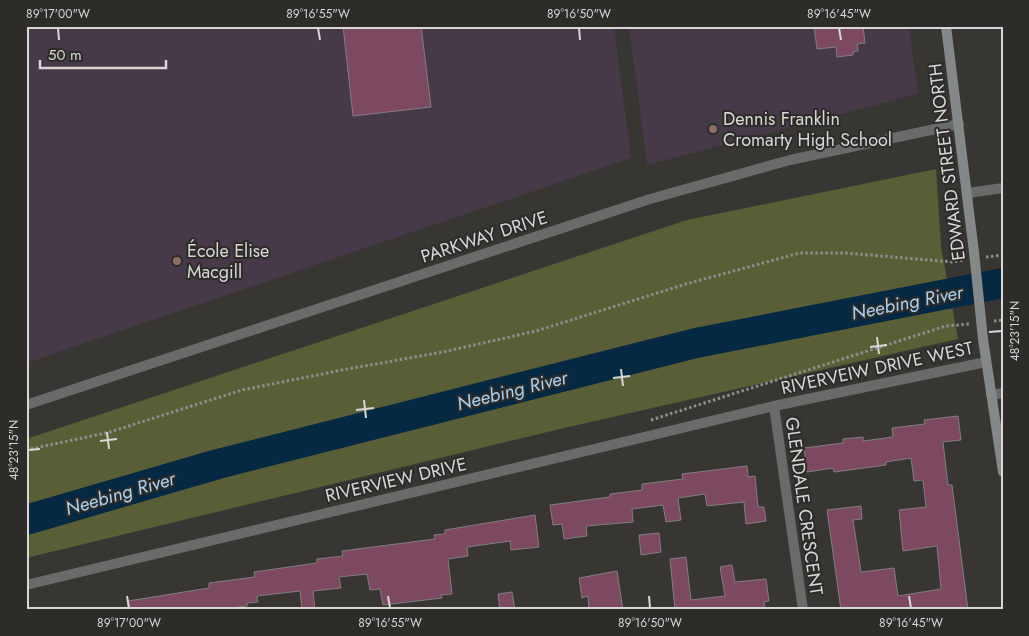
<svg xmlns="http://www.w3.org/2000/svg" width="1029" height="636" font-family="Jost,sans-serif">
	<rect width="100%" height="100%" fill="#383633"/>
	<!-- education -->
	<g fill="#463948">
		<path d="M 26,26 L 614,26 L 631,158 L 26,363 Z"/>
		<path d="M 629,26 L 909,26 L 918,94 L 647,165 Z"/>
	</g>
	<!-- green -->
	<path fill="#5a5e36" d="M 936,169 L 941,246 L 958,339 L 564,428 L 26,558 L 26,439 L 687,220 Z"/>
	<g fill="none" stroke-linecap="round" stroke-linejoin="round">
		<!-- river -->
		<path stroke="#052942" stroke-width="30" d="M 26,520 L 218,464 L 696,343 L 1003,283"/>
	</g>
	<!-- building -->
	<g fill="#7c4961" stroke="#827e80">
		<path d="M 343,26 L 421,26 L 431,107 L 353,116 Z"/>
		<path d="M 814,26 L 863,26 L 865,43 L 857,44 L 858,51 L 853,52 L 853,55 L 837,57 L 836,47 L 817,49 Z"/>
		<path d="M 958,416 L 961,440 L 943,442 L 948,485 L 952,485 L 968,610 L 841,610 L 827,510 L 861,506 L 862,519 L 853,520 L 861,572 L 894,568 L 898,596 L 941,589 L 937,546 L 903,551 L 899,510 L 926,507 L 923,480 L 914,481 L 911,458 L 886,462 L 886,465 L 834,472 L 833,468 L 807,472 L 804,448 L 843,443 L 843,439 L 863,437 L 863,441 L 893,437 L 892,428 L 925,424 L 924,420 Z"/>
		<path d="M 747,466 L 748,477 L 755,476 L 758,507 L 764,507 L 766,521 L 746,524 L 744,502 L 707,506 L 705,494 L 678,498 L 681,520 L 666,522 L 663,505 L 632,509 L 633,522 L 586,526 L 587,536 L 564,539 L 562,524 L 553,525 L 550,505 L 610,497 L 610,494 L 642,490 L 642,484 L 683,479 L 682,474 Z"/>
		<path d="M 535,515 L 539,547 L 511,550 L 510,541 L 467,547 L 468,556 L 448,559 L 452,594 L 441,595 L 442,598 L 383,605 L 380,589 L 370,590 L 367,574 L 339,577 L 341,588 L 313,591 L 315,610 L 302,610 L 300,591 L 257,596 L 258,602 L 247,603 L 247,606 L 215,610 L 128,610 L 128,601 L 209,588 L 209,583 L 255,577 L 254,572 L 317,563 L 317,559 L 343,556 L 342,551 L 435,539 L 434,535 L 445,534 L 445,530 Z"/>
		<path d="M 659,533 L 661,552 L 641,555 L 639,535 Z"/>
		<path d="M 686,557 L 691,600 L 725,596 L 720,567 L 732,565 L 735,582 L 766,579 L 769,601 L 764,602 L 765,610 L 675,610 L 670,559 Z"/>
		<path d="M 617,571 L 623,610 L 589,610 L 588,596 L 582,598 L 579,578 Z"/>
		<path d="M 512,592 L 515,610 L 500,610 L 498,594 Z"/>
	</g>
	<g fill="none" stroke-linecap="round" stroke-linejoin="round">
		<!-- path -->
		<g stroke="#8f8e8b" stroke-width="3" stroke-dasharray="2.5 2.5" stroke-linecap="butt">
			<path d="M 986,257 L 1003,255"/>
			<path d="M 994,321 L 1003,320"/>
			<path d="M 651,420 L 946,326 L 970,324"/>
			<path d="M 26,450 L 110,432 L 242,390 L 342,370 L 443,352 L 536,331 L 686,284 L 800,253 L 845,253 L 953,262 L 963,260"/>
		</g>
		<!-- street -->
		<g stroke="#696b6b" stroke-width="10">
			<path d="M 968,193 L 1003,188"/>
			<path d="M 991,395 L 1003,393"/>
			<path d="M 26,405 L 650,199 L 790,160 L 959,124"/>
			<path d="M 774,406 L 803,610"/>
			<path d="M 26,585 L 774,406 L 986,362"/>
		</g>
		<!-- secondary -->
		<g stroke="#858888" stroke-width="10">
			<path d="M 946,26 L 974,252"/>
			<path d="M 983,339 L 1003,472"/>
		</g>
		<!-- secondary-bridge -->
		<path stroke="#858888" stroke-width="10" d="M 974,252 L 983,339"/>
	</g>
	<!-- ticks -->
	<path fill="none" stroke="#d8d7d5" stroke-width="2" d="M 58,28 L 59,40M 318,28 L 320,40M 579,28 L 580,40M 839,28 L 841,40M 989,332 L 1002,331M 877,337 L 879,354M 870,347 L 887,345M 621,369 L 623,386M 613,378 L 630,376M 364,400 L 366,418M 356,410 L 374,408M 107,432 L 109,449M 100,441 L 117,439M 28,450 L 40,449M 127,596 L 129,608M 388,596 L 390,608M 649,596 L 650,608M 909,596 L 911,608"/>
	<!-- markers -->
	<g fill="#8d6e63" stroke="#2d2c29" stroke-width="2">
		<circle cx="713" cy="129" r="5"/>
		<circle cx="177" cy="261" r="5"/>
	</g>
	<g text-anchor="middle" stroke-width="4" stroke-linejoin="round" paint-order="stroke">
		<!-- poi labels -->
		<g font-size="18" fill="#d8d7d5" stroke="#2d2c29" text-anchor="start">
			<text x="723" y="125">Dennis Franklin<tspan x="723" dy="21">Cromarty High School</tspan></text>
			<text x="187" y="257">École Elise<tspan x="187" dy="21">Macgill</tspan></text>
		</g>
		<!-- street labels -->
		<g font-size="18" fill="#d8d7d5" stroke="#2d2c29">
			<text transform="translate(947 162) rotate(-97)" y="6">EDWARD STREET NORTH</text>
			<text transform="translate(484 237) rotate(-18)" y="6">PARKWAY DRIVE</text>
			<text transform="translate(877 368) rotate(-12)" y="6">RIVERVEIW DRIVE WEST</text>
			<text transform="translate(396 480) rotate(-13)" y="6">RIVERVIEW DRIVE</text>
			<text transform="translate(804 506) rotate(82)" y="6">GLENDALE CRESCENT</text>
		</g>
		<!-- water labels -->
		<g font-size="19" font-style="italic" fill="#a9d1f3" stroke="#2d2c29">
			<text transform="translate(907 302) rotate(-11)" y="7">Neebing River</text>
			<text transform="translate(512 390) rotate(-14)" y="7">Neebing River</text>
			<text transform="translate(120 493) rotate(-16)" y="7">Neebing River</text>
		</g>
	</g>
	<!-- border -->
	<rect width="1029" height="636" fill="none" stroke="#2d2c29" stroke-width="55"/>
	<!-- scale -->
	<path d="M40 60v8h126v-8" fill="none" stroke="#d8d7d5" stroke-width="2.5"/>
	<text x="48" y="60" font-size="15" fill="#d8d7d5" stroke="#2d2c29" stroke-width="4" paint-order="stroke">50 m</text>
	<rect x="28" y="28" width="974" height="580" fill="none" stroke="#d8d7d5" stroke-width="2"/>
	<g font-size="12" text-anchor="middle" fill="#d8d7d5">
		<text x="58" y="18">89°17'00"W</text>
		<text x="318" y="18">89°16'55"W</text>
		<text x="579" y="18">89°16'50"W</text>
		<text x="839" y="18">89°16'45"W</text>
		<text transform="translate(1015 331) rotate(-90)" y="4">48°23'15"N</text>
		<text transform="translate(14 450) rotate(-90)" y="4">48°23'15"N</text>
		<text x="129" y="627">89°17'00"W</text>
		<text x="390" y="627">89°16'55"W</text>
		<text x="650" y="627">89°16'50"W</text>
		<text x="911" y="627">89°16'45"W</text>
	</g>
</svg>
